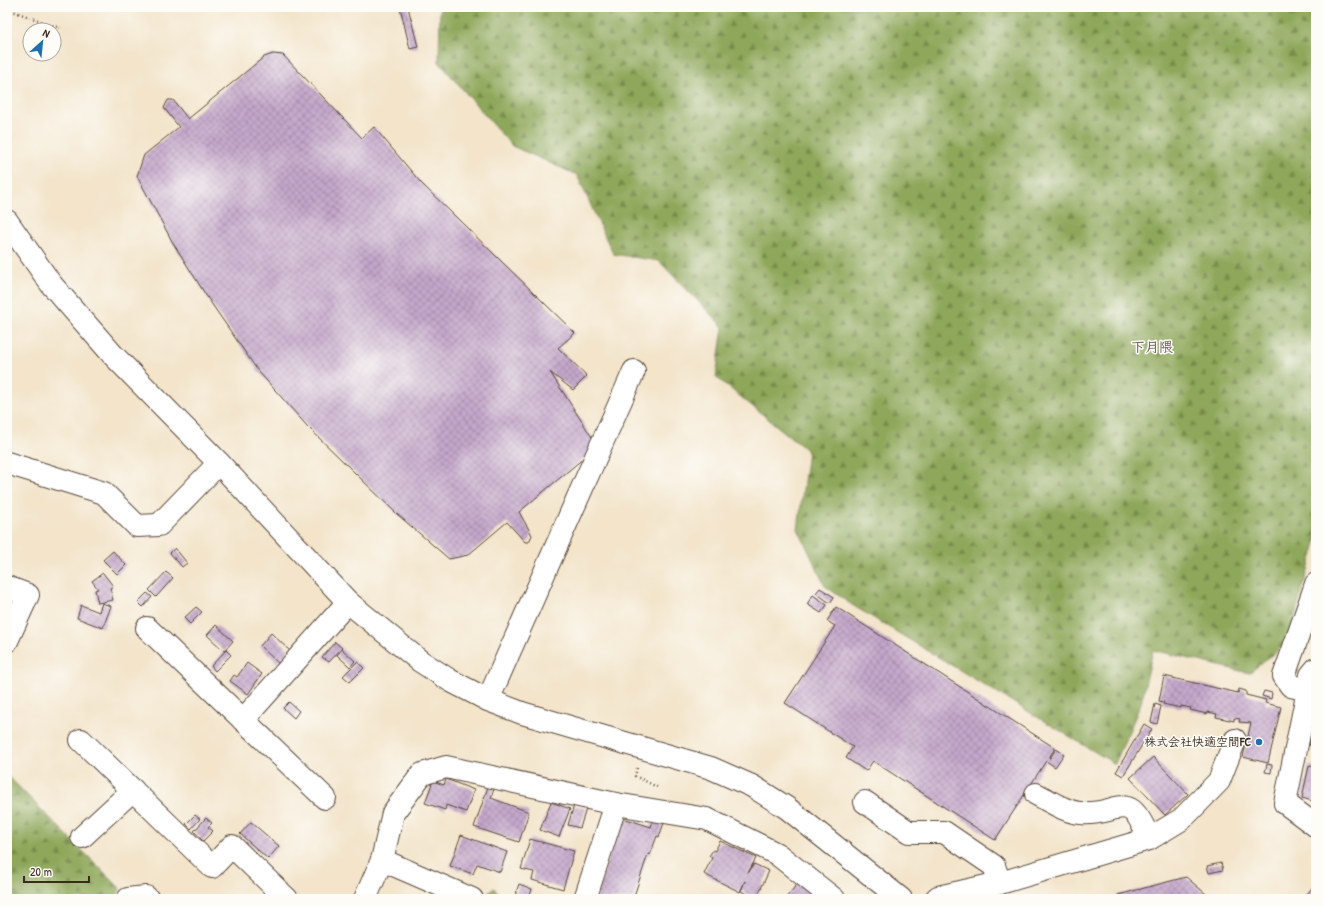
<svg xmlns="http://www.w3.org/2000/svg" width="1323" height="906" font-family="'Patrick Hand','Klee One',sans-serif">
	<defs>
		<pattern id="forest-firs" width="22" height="20" patternUnits="userSpaceOnUse"><rect width="22" height="20" fill="#8ea75a"/><path d="M5 1l3.5 6h-7zM16 11l3.5 6h-7z" fill="#75884a"/></pattern>
		<pattern id="building-cross-hatch" width="8" height="8" patternUnits="userSpaceOnUse"><rect width="8" height="8" fill="#c4a7cb"/><path d="M0 0l8 8M0 8l8-8" fill="none" stroke="#a088a4"/></pattern>
	</defs>
	<rect width="100%" height="100%" fill="#fdfcf7"/>
	<filter id="ink" filterUnits="userSpaceOnUse"><feTurbulence type="fractalNoise" baseFrequency=".025" numOctaves="2"/><feDisplacementMap in="SourceGraphic" scale="8" xChannelSelector="R" yChannelSelector="G"/><feConvolveMatrix kernelMatrix="1 2 1 2 8 2 1 2 1" color-interpolation-filters="sRGB"/></filter>
	<filter id="wash" filterUnits="userSpaceOnUse"><feTurbulence type="fractalNoise" baseFrequency=".012" numOctaves="4" result="noise"/><feDisplacementMap in="SourceGraphic" scale="16" xChannelSelector="R" yChannelSelector="G"/><feGaussianBlur stdDeviation="0.9" result="paint"/><feColorMatrix in="noise" values="0 0 0 0 0 0 0 0 0 0 0 0 0 0 0 0 0 1.4 0 .05"/><feComposite in="paint" operator="in"/></filter>
	<g filter="url(#wash)">
		<rect width="100%" height="100%" fill="#f3e4ca"/>
		<!-- forest -->
		<g fill="url(#forest-firs)" stroke="#64683c">
			<path d="M 440,7 L 1316,7 L 1316,543 L 1287,643 L 1249,673 L 1153,650 L 1141,703 L 1115,764 L 852,605 L 825,586 L 798,529 L 808,451 L 716,377 L 723,327 L 659,261 L 613,254 L 577,175 L 512,146 L 439,62 Z"/>
			<path d="M 7,775 L 120,888 L 116,899 L 7,899 Z"/>
			<path d="M 494,888 L 502,899 L 481,899 Z"/>
		</g>
		<g id="blocks">
			<!-- building -->
			<g fill="url(#building-cross-hatch)">
				<path d="M 400,7 L 408,7 L 418,47 L 410,49 Z"/>
				<path d="M 273,54 L 283,55 L 362,138 L 374,127 L 421,183 L 575,333 L 558,348 L 587,376 L 573,390 L 550,372 L 595,442 L 585,457 L 519,512 L 532,535 L 529,542 L 525,542 L 507,522 L 468,555 L 449,559 L 397,514 L 308,427 L 258,371 L 209,300 L 173,243 L 137,176 L 144,155 L 179,127 L 164,108 L 168,100 L 173,100 L 188,119 L 264,57 Z"/>
				<path d="M 175,548 L 187,563 L 182,567 L 170,553 Z"/>
				<path d="M 113,551 L 126,565 L 117,574 L 103,560 Z"/>
				<path d="M 166,572 L 173,578 L 156,597 L 149,590 Z"/>
				<path d="M 103,573 L 113,586 L 110,588 L 113,600 L 98,603 L 95,590 L 98,589 L 92,581 Z"/>
				<path d="M 820,588 L 834,597 L 830,603 L 816,593 Z"/>
				<path d="M 147,593 L 152,597 L 143,607 L 138,602 Z"/>
				<path d="M 813,595 L 827,605 L 821,613 L 807,604 Z"/>
				<path d="M 102,603 L 111,606 L 103,628 L 77,618 L 81,605 L 99,612 Z"/>
				<path d="M 196,607 L 202,612 L 190,624 L 184,618 Z"/>
				<path d="M 836,607 L 1055,748 L 1049,758 L 1050,758 L 1056,749 L 1064,754 L 1055,767 L 1046,761 L 995,840 L 873,761 L 866,771 L 846,758 L 853,747 L 785,703 L 835,626 L 827,621 Z"/>
				<path d="M 1316,624 L 1316,639 L 1309,628 Z"/>
				<path d="M 216,625 L 233,641 L 224,651 L 207,635 Z"/>
				<path d="M 271,633 L 290,651 L 278,663 L 260,646 Z"/>
				<path d="M 335,642 L 342,648 L 329,662 L 322,657 Z"/>
				<path d="M 342,649 L 355,661 L 350,667 L 337,655 Z"/>
				<path d="M 226,650 L 231,655 L 215,671 L 211,666 Z"/>
				<path d="M 357,662 L 364,668 L 350,682 L 343,676 Z"/>
				<path d="M 247,663 L 262,674 L 248,694 L 230,681 L 234,675 L 237,677 Z"/>
				<path d="M 1164,676 L 1238,693 L 1239,689 L 1246,691 L 1246,695 L 1266,700 L 1265,703 L 1281,707 L 1268,763 L 1243,757 L 1251,723 L 1239,722 L 1240,719 L 1234,718 L 1234,721 L 1216,717 L 1217,714 L 1208,712 L 1207,714 L 1190,710 L 1191,708 L 1181,706 L 1181,708 L 1163,704 L 1164,702 L 1159,701 Z"/>
				<path d="M 1264,691 L 1272,693 L 1271,699 L 1262,696 Z"/>
				<path d="M 289,702 L 299,711 L 294,718 L 283,708 Z"/>
				<path d="M 1155,704 L 1161,706 L 1157,724 L 1151,722 Z"/>
				<path d="M 1316,722 L 1316,747 L 1309,745 Z"/>
				<path d="M 1144,724 L 1152,729 L 1123,776 L 1116,772 Z"/>
				<path d="M 1153,757 L 1188,794 L 1165,815 L 1130,778 Z"/>
				<path d="M 1267,764 L 1272,765 L 1271,773 L 1265,772 Z"/>
				<path d="M 1309,766 L 1316,767 L 1316,802 L 1302,798 Z"/>
				<path d="M 446,779 L 474,790 L 466,812 L 446,805 L 445,810 L 425,803 L 433,781 L 444,785 Z"/>
				<path d="M 488,787 L 494,789 L 491,798 L 529,812 L 519,842 L 474,827 Z"/>
				<path d="M 551,802 L 570,809 L 559,837 L 540,830 Z"/>
				<path d="M 574,805 L 586,809 L 580,828 L 568,825 Z"/>
				<path d="M 195,815 L 200,819 L 191,829 L 186,824 Z"/>
				<path d="M 620,817 L 651,827 L 653,820 L 664,823 L 659,837 L 657,836 L 650,855 L 648,854 L 633,899 L 596,899 Z"/>
				<path d="M 206,818 L 212,823 L 208,827 L 213,831 L 203,841 L 194,831 Z"/>
				<path d="M 251,822 L 279,846 L 268,859 L 240,834 Z"/>
				<path d="M 461,835 L 507,852 L 500,872 L 477,864 L 473,874 L 450,866 Z"/>
				<path d="M 530,839 L 574,851 L 563,889 L 532,880 L 534,872 L 521,869 Z"/>
				<path d="M 720,841 L 756,858 L 748,873 L 754,864 L 769,871 L 756,899 L 741,891 L 745,881 L 740,892 L 704,874 L 712,858 L 709,856 L 713,850 L 715,851 Z"/>
				<path d="M 1221,863 L 1223,870 L 1209,873 L 1207,866 Z"/>
				<path d="M 1186,877 L 1212,899 L 1115,899 L 1118,895 Z"/>
				<path d="M 799,882 L 820,899 L 785,899 Z"/>
				<path d="M 1316,883 L 1316,899 L 1303,899 Z"/>
				<path d="M 519,884 L 532,889 L 529,899 L 515,896 Z"/>
			</g>
		</g>
	</g>
	<g filter="url(#ink)">
		<use href="#blocks" fill-opacity="0" stroke="#574638" stroke-width="1"/>
		<g fill="none" stroke-linecap="round" stroke-linejoin="round">
			<defs>
				<g id="minor">
					<path d="M 7,221 L 51,284 L 113,355 L 219,463 L 348,602 L 420,661 L 451,681 L 488,700 L 522,713 L 711,768 L 752,786 L 787,808 L 901,899"/>
					<path d="M 7,463 L 104,493 L 137,526 L 159,525 L 219,463"/>
					<path d="M 7,587 L 28,595 L 7,641"/>
					<path d="M 147,628 L 325,798"/>
					<path d="M 1316,669 L 1311,675 L 1285,803 L 1316,826"/>
					<path d="M 1308,690 L 1291,686 L 1284,676 L 1316,584"/>
					<path d="M 488,700 L 634,371"/>
					<path d="M 243,720 L 348,602"/>
					<path d="M 81,740 L 212,867 L 232,846 L 287,899"/>
					<path d="M 1036,794 C 1050,801 1065,812 1081,813 C 1119,816 1128,786 1149,839"/>
					<path d="M 865,802 L 909,832 L 944,832 L 994,866 L 1000,883"/>
					<path d="M 82,837 L 133,790"/>
					<path d="M 382,860 L 472,899"/>
					<path d="M 128,899 L 146,897 L 148,899"/>
					<path d="M 365,899 L 382,860 L 393,813 L 422,774 L 446,767 L 616,804 L 707,819 L 777,854 L 834,899"/>
					<path d="M 585,899 L 616,804"/>
					<path d="M 936,899 L 938,897 L 1000,883 L 1149,839 L 1182,819 L 1219,781 L 1235,740"/>
				</g>
			</defs>
			<!-- minor casing -->
			<use href="#minor" stroke="#574638" stroke-width="24"/>
			<!-- path -->
			<g stroke="#574638" stroke-width="2.5" stroke-dasharray="1 3" stroke-linecap="butt">
				<path d="M 7,9 L 60,28"/>
				<path d="M 637,768 L 635,776 L 657,787"/>
			</g>
			<!-- minor -->
			<use href="#minor" stroke="#fff" stroke-width="22"/>
		</g>
	</g>
	<!-- markers -->
	<circle fill="#1f6fb2" stroke="#fdfcf7" stroke-width="1.5" cx="1259" cy="742" r="4"/>
	<g text-anchor="middle" stroke-width="3" stroke-linejoin="round" paint-order="stroke">
		<!-- poi labels -->
		<g font-size="12" font-weight="bold" fill="#3b2a1e" stroke="#fdfcf7" text-anchor="end">
			<text x="1251" y="746">株式会社快適空間FC</text>
		</g>
		<!-- quarter labels -->
		<g font-size="14" font-weight="bold" fill="#6b565b" stroke="#fdfcf7">
			<text x="1152" y="352">下月隈</text>
		</g>
	</g>
	<!-- margin -->
	<rect width="1323" height="906" fill="none" stroke="#fdfcf7" stroke-width="24"/>
	<!-- north arrow -->
	<g transform="translate(42 42) rotate(27)"><circle r="19" fill="#fdfcf7" stroke="#afa8a0"/>
	<path d="M0-3L7 15L0 10L-7 15Z" fill="#1f6fb2"/>
	<text y="-6" font-size="11" font-weight="bold" text-anchor="middle" fill="#3b2a1e">N</text>
	</g>
	<!-- scale -->
	<path d="M24 876v6h65v-6" fill="none" stroke="#3b2a1e" stroke-width="2"/>
	<text x="30" y="876" font-size="12" fill="#3b2a1e" stroke="#fdfcf7" stroke-width="3" paint-order="stroke">20 m</text>
</svg>
